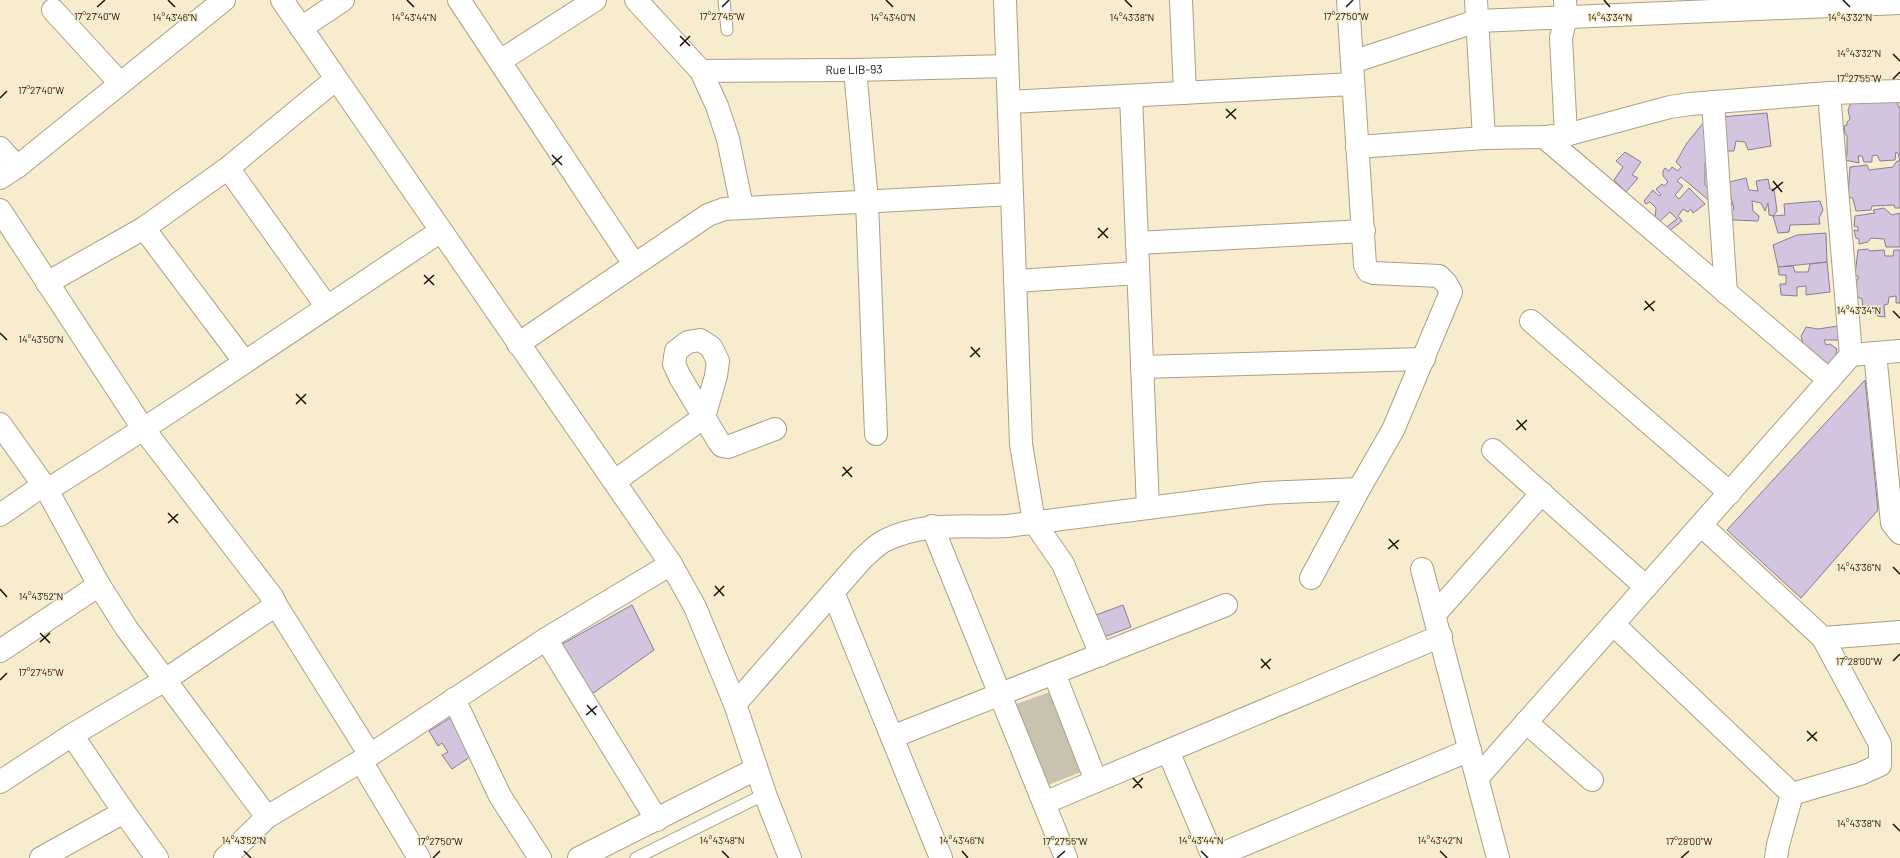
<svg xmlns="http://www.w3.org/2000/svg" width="1900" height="858" font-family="Barlow,sans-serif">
	<rect width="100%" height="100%" fill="#f8eccf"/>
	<!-- green -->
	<path fill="#c9c2af" d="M 1050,692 L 1081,772 L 1048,785 L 1016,704 Z"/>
	<!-- building -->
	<g fill="#d3c4e0" stroke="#897b95">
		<path d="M 1898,100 L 1898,107 L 1900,107 L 1900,161 L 1898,153 L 1896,152 L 1895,160 L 1880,161 L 1877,155 L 1872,156 L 1872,162 L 1864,162 L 1862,156 L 1858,156 L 1859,163 L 1845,160 L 1847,154 L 1847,136 L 1845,134 L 1844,126 L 1847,125 L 1847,122 L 1850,119 L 1848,110 L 1851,103 Z"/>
		<path d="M 1767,113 L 1771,146 L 1748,150 L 1745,142 L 1736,141 L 1734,151 L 1724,151 L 1721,117 Z"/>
		<path d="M 1708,117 L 1708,163 L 1705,163 L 1705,185 L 1714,193 L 1711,202 L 1681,177 L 1677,181 L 1683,186 L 1675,195 L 1679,199 L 1689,188 L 1705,204 L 1693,213 L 1691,209 L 1688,212 L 1683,209 L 1678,216 L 1682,221 L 1668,232 L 1664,229 L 1677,219 L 1670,212 L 1659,222 L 1655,218 L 1656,208 L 1650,202 L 1646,204 L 1644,201 L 1653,190 L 1659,196 L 1661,195 L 1656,189 L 1662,184 L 1664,186 L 1668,182 L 1663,176 L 1663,171 L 1665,168 L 1669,171 L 1672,167 L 1678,171 L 1681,167 L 1676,162 L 1687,143 Z"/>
		<path d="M 1625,152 L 1641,162 L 1632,175 L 1638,178 L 1626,192 L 1614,180 L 1623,167 L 1616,161 Z"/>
		<path d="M 1897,161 L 1900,161 L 1900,208 L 1895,208 L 1894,205 L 1872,206 L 1871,210 L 1856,211 L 1853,199 L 1848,196 L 1850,167 L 1867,165 L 1869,170 L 1893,167 Z"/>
		<path d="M 1746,178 L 1749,190 L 1758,191 L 1756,181 L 1768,179 L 1770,189 L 1774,189 L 1777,211 L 1773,216 L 1769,215 L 1768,203 L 1765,211 L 1761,203 L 1752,201 L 1753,211 L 1759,216 L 1758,221 L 1733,220 L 1730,212 L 1734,209 L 1729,190 L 1729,182 Z"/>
		<path d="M 1820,201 L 1823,210 L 1819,218 L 1820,224 L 1790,225 L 1789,232 L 1778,233 L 1773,216 L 1785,215 L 1784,204 Z"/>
		<path d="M 1884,208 L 1892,215 L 1900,213 L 1900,247 L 1886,247 L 1884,239 L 1871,238 L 1868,242 L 1859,244 L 1859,239 L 1856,238 L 1854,230 L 1858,231 L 1858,227 L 1854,226 L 1855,216 L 1875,213 L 1873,210 Z"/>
		<path d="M 1826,233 L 1827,262 L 1778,267 L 1773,245 L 1797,235 Z"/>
		<path d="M 1868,249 L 1870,251 L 1884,250 L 1885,256 L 1893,256 L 1894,250 L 1900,250 L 1900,303 L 1896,303 L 1896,296 L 1889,297 L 1888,304 L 1884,305 L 1885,317 L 1877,316 L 1877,308 L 1874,311 L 1863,312 L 1862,299 L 1855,296 L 1855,284 L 1859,277 L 1855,275 L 1858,250 Z"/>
		<path d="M 1827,262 L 1830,292 L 1806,295 L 1806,286 L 1797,287 L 1797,296 L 1781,295 L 1780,284 L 1786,284 L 1786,275 L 1779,275 L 1778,267 L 1793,266 L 1795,272 L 1808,272 L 1810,264 Z"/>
		<path d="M 1838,326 L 1839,340 L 1824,340 L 1826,345 L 1830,344 L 1837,349 L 1835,359 L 1824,366 L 1805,351 L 1801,336 L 1806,327 L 1818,329 Z"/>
		<path d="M 1865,380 L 1878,510 L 1801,598 L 1727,530 Z"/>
		<path d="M 632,605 L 654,650 L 589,696 L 557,647 Z"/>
		<path d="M 1123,605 L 1131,627 L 1104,637 L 1096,615 Z"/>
		<path d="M 455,715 L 479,751 L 452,769 L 442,755 L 448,752 L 442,743 L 438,746 L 429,731 Z"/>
	</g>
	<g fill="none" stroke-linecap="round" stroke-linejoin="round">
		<defs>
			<g id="lane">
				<path d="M 724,0 L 727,30"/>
				<path d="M 636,858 L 765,794"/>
			</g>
			<g id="street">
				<path d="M 459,0 L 634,264"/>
				<path d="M 636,0 L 701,71 L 717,106 L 728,139 L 742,207"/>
				<path d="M 1005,0 L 1021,444 L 1034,522 L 1063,564 L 1101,655"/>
				<path d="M 1181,0 L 1185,93"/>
				<path d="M 1476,0 L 1484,138"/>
				<path d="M 1565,0 L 1566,17 L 1561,38 L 1566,135"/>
				<path d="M 53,10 L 120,83"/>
				<path d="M 301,28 L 343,0"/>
				<path d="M 500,61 L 595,0"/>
				<path d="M 1352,62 L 1477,21 L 1900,3"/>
				<path d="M 855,70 L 867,201 L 876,434"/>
				<path id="s1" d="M 701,71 L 855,70 L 1007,66"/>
				<path d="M 1829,93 L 1851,355"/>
				<path d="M 1131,96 L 1148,508"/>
				<path d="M 1009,102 L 1353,84"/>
				<path d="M 1713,102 L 1726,293"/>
				<path d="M 1544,137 L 1829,380"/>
				<path d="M 1357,147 L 1484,138 L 1544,137 L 1566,135 L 1670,107 L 1690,104 L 1829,93 L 1900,91"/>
				<path d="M 0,148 L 17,167"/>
				<path d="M 228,168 L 327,307"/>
				<path d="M 0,178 L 17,167 L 224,0"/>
				<path d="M 0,210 L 144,430 L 273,598 L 276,605 L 165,680 L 72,735 L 0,782"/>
				<path d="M 144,228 L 244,361"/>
				<path d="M 1137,243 L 1364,231"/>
				<path d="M 1015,281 L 1138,273"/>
				<path d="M 47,283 L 144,228 L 228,168 L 336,79"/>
				<path d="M 1531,321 L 1730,493"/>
				<path d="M 518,344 L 708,215 L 724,209 L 1012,194"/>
				<path d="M 1875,353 L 1892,523 L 1900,533"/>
				<path d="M 1142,367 L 1424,359"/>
				<path d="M 0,424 L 47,490 L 99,585 L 127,629 L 267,817"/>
				<path d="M 1493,450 L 1646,587"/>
				<path d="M 615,481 L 704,417 L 716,376 L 718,361 L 711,347 L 700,340 L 688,342 L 676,351 L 674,364 L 680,377 L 719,442 L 722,446 L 728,447 L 775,429"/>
				<path d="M 47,490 C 181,407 310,318 441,231"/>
				<path d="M 0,515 L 42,486"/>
				<path d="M 1701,525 L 1823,638 L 1900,632"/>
				<path d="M 932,526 L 1066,858"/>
				<path d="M 1422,569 L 1498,858"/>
				<path d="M 1311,578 L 1359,489 L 1393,430 L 1451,292 L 1446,283 L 1439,276 L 1374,273 L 1368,271 L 1365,265 L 1348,0"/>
				<path d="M 833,592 L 941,858"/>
				<path d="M 276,605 L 370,755"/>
				<path d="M 1435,614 L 1542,493"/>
				<path d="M 1613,624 L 1792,794"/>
				<path d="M 546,639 L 657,820"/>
				<path d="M 0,651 L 99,585"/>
				<path d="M 1054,673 L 1096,781"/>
				<path d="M 454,699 L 500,796 L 540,858"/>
				<path d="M 735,704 L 862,559 C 869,553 876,545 884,541 C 922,521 966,528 1007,526 L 1266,493 L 1359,489"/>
				<path d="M 1526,722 L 1592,780"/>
				<path d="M 72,735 L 124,812 L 157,858"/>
				<path d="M 892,737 L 1226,605"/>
				<path d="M 1168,751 L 1213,857"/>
				<path d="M 361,761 L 419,858"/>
				<path d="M 1478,777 L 1851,355 L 1900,351"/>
				<path d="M 1792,794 L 1860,774 L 1880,765 L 1880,744 L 1823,638"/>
				<path d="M 1044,803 L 1441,636"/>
				<path d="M 41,858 L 124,812"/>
				<path d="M 225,858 L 267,817 L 361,761 L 546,639 L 671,564"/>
				<path d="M 579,858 L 756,769"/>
				<path d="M 1212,858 L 1470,750"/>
				<path d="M 1776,858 L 1778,845 L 1792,794"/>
			</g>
			<path id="secondary" d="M 282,0 L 671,564 L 695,607 L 735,704 L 765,794 L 790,858"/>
		</defs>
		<!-- lane casing -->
		<use href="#lane" stroke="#aba084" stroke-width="13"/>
		<!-- street casing -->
		<use href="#street" stroke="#aba084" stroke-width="24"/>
		<!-- secondary casing -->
		<use href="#secondary" stroke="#aba084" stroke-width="24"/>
		<!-- lane -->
		<use href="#lane" stroke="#fff" stroke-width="11"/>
		<!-- street -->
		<use href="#street" stroke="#fff" stroke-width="22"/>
		<!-- secondary -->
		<use href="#secondary" stroke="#fff" stroke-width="22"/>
	</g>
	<!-- ticks -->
	<path fill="none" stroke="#171309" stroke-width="1.5" d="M 168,0 L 175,7M 407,0 L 414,7M 886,0 L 893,7M 1125,0 L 1132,7M 1604,0 L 1610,7M 1843,0 L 1850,7M 97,7 L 105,0M 722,7 L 729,0M 1346,7 L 1353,0M 680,36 L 690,46M 680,46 L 690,36M 1893,54 L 1900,61M 1893,79 L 1900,72M 0,98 L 7,91M 1226,109 L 1236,119M 1226,118 L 1236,109M 552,155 L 562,165M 552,165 L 562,156M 1773,181 L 1782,192M 1772,191 L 1783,182M 1098,228 L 1108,238M 1098,238 L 1108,228M 424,275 L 434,285M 424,284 L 434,275M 1645,301 L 1654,311M 1644,310 L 1655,301M 1893,311 L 1900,318M 0,333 L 7,340M 971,347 L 980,357M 970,357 L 980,348M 296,394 L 306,404M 296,404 L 306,394M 1517,420 L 1526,430M 1516,430 L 1527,420M 843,467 L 852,477M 842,476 L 852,467M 168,513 L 178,523M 168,523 L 178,514M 1389,539 L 1398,549M 1388,549 L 1399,540M 1893,567 L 1900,574M 715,586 L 724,596M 0,589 L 7,597M 714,596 L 724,586M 40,633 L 50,643M 40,642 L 50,633M 1261,659 L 1270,669M 1893,661 L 1900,654M 1261,668 L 1271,659M 0,680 L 7,673M 587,705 L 596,715M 586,715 L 597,706M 1807,731 L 1817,741M 1807,741 L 1817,732M 1133,778 L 1142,788M 1133,788 L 1143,778M 1893,824 L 1900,831M 244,851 L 251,858M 722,851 L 729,858M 962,851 L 968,858M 1201,851 L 1208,858M 1440,851 L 1447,858M 433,858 L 440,851M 1057,858 L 1065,851M 1681,858 L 1689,851"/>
	<g text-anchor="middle" stroke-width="3" stroke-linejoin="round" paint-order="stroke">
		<!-- street labels -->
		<g font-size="12" fill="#171309" stroke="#f8eccf">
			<text dy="4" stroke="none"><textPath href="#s1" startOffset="153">Rue LIB-93</textPath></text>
		</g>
	</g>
	<g font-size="10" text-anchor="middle" fill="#171309" stroke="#f8eccf" stroke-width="3" stroke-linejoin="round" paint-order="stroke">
		<text x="97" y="20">17°27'40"W</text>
		<text x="722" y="20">17°27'45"W</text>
		<text x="1346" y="20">17°27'50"W</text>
		<text x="175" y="21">14°43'46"N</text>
		<text x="414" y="21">14°43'44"N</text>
		<text x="893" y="21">14°43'40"N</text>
		<text x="1132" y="21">14°43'38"N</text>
		<text x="1610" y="21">14°43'34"N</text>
		<text x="1850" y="21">14°43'32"N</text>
		<text x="1859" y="57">14°43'32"N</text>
		<text x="1859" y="82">17°27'55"W</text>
		<text x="41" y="94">17°27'40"W</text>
		<text x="1859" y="314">14°43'34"N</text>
		<text x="41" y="343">14°43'50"N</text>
		<text x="1859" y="571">14°43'36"N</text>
		<text x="41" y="600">14°43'52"N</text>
		<text x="1859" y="665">17°28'00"W</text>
		<text x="41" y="676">17°27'45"W</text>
		<text x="1859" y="827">14°43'38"N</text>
		<text x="244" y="844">14°43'52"N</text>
		<text x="722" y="844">14°43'48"N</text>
		<text x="962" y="844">14°43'46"N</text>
		<text x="1201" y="844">14°43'44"N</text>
		<text x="1440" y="844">14°43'42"N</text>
		<text x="440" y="845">17°27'50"W</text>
		<text x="1065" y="845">17°27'55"W</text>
		<text x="1689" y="845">17°28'00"W</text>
	</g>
</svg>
